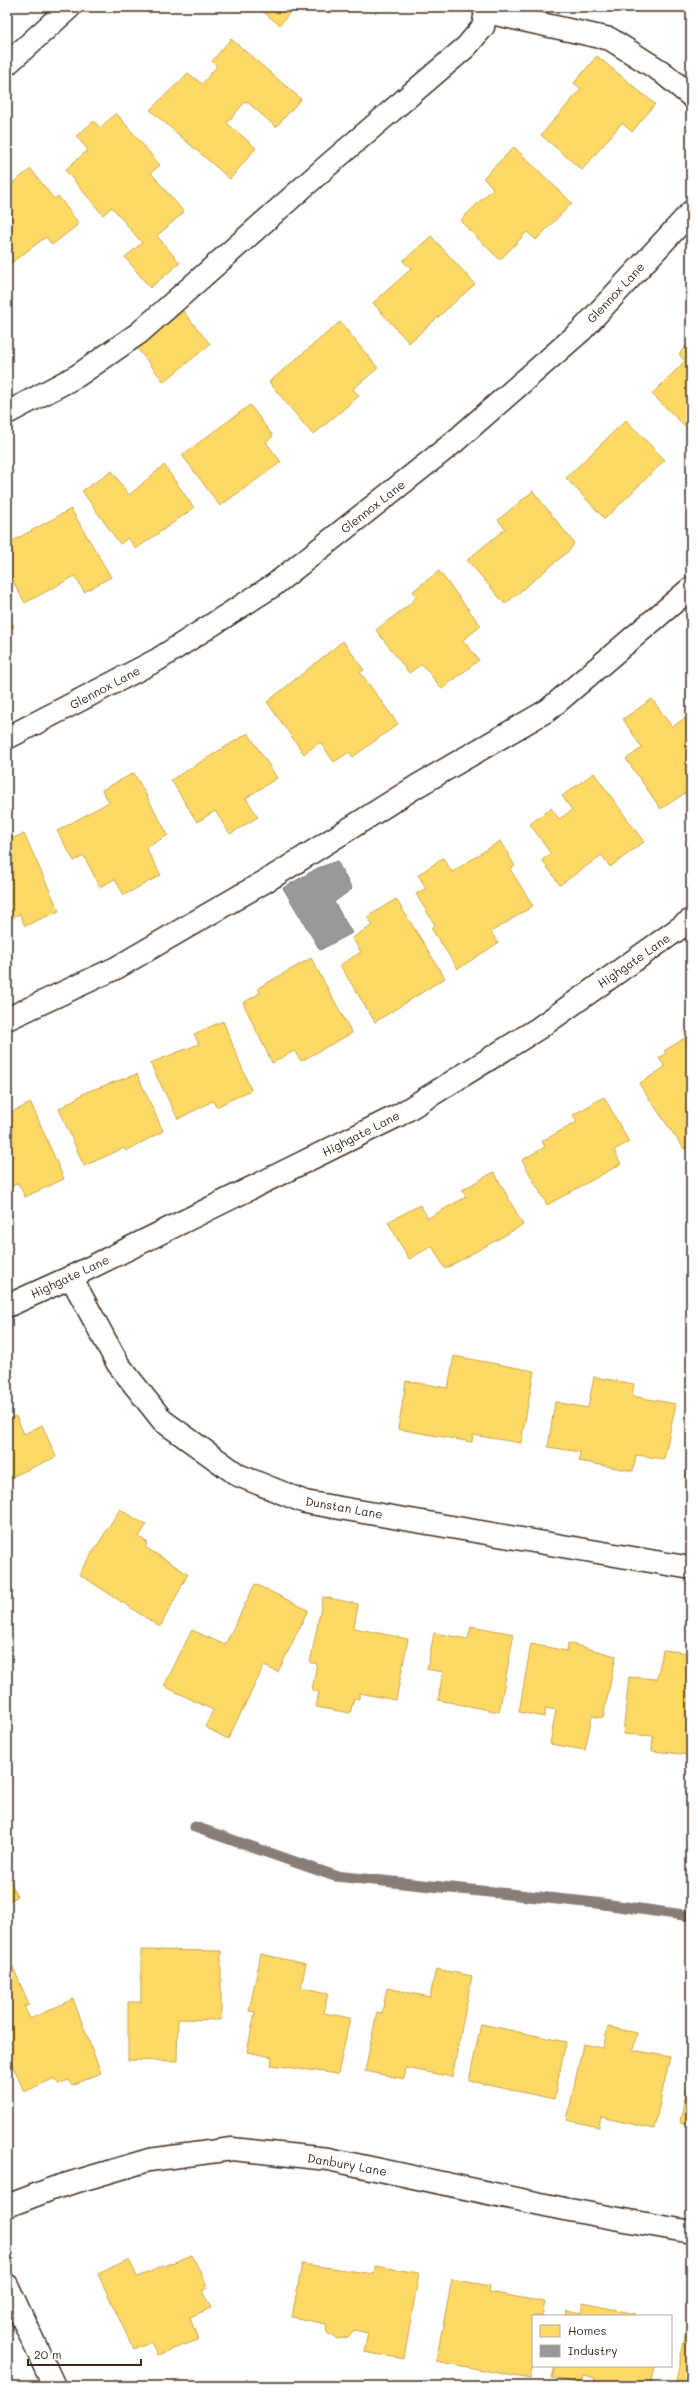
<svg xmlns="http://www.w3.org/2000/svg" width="698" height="2393" font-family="Mali,sans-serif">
	<rect width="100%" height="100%" fill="#fff"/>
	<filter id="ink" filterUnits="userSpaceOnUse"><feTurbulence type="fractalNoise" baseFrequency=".025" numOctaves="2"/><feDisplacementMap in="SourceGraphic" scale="8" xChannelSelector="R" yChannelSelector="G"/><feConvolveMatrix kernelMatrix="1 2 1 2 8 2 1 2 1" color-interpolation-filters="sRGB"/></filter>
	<g filter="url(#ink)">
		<!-- homes -->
		<g fill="#ffd966" stroke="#c4a450">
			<path d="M 257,7 L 294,7 L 280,25 Z"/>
			<path d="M 231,39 L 301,99 L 276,127 L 246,101 L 227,123 L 256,148 L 230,179 L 150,110 L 188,73 L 202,84 L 217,66 L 212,61 Z"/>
			<path d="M 597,56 L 655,104 L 632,132 L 622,123 L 582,170 L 541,135 L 581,89 L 574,83 Z"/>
			<path d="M 116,113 L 160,165 L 151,173 L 184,212 L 157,236 L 180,263 L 150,288 L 125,257 L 142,243 L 112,207 L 103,215 L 65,170 L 88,150 L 76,136 L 94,121 L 100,128 Z"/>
			<path d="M 514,147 L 572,203 L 536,240 L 527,232 L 500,260 L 460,221 L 493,188 L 483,178 Z"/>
			<path d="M 31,169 L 54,199 L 58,196 L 79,224 L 52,245 L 46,237 L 7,266 L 7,187 Z"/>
			<path d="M 431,236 L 475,284 L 409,343 L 373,303 L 411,269 L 403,261 Z"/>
			<path d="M 183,311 L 210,344 L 164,382 L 137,348 Z"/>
			<path d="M 340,322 L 378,368 L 353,389 L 359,396 L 313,435 L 269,382 Z"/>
			<path d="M 691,341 L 691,432 L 652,394 L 685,361 L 679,354 Z"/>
			<path d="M 250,405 L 273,436 L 266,442 L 281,462 L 220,506 L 182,455 Z"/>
			<path d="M 626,420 L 665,460 L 605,519 L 566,478 Z"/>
			<path d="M 164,465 L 194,508 L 136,549 L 128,538 L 120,544 L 82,491 L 112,471 L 129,495 Z"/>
			<path d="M 533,491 L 574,543 L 570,550 L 505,604 L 467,560 L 505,529 L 498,520 Z"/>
			<path d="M 71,509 L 111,577 L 84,592 L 75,576 L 25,603 L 7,571 L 7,544 Z"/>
			<path d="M 439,571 L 481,626 L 463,640 L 479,660 L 442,689 L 422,664 L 409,673 L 376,630 L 411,603 L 417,596 L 413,591 Z"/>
			<path d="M 7,613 L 14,627 L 7,630 Z"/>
			<path d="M 343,641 L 364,670 L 360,672 L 398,724 L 353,757 L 349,752 L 334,762 L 320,742 L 304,754 L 267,702 Z"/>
			<path d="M 652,699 L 672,727 L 691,714 L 691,789 L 661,809 L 626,759 L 642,748 L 623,719 Z"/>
			<path d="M 248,733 L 277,778 L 246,798 L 258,817 L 230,834 L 215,811 L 197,822 L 171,780 Z"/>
			<path d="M 134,773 L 168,835 L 146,848 L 161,875 L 124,895 L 115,879 L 100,887 L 84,856 L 74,861 L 57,831 L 109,802 L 102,790 Z"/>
			<path d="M 594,773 L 644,842 L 610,867 L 602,855 L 560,885 L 542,860 L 551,854 L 530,824 L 551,808 L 559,819 L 572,810 L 562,796 Z"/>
			<path d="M 24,834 L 59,911 L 25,926 L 20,914 L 7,920 L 7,840 Z"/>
			<path d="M 500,841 L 515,866 L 510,869 L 533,906 L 491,932 L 498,943 L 458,969 L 431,928 L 435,925 L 416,894 L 426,888 L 418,875 L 443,858 L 452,872 Z"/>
			<path d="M 396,899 L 445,978 L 375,1022 L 340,965 L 361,952 L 352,938 L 373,925 L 367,917 Z"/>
			<path d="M 311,958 L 352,1033 L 301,1061 L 294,1051 L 272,1063 L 243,1003 L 260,993 L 258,988 Z"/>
			<path d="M 223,1021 L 251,1090 L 216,1107 L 213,1101 L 178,1119 L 150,1063 L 199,1044 L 194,1034 Z"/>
			<path d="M 691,1034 L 691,1145 L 684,1149 L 639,1084 L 665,1067 L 659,1058 L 666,1054 L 664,1051 Z"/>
			<path d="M 137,1074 L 163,1131 L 126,1151 L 124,1148 L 84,1166 L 59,1109 L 86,1092 Z"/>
			<path d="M 604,1097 L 629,1142 L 614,1150 L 621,1164 L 547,1205 L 522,1160 L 545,1147 L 542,1141 L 577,1122 L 573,1115 Z"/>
			<path d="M 31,1103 L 64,1179 L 25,1197 L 18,1183 L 7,1189 L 7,1114 Z"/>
			<path d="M 494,1172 L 523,1225 L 445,1269 L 432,1246 L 409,1259 L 388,1222 L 420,1205 L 428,1218 L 466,1197 L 462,1190 Z"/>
			<path d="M 454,1356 L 534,1371 L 521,1443 L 473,1435 L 472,1442 L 398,1429 L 406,1381 L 448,1388 Z"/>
			<path d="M 594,1377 L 634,1384 L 632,1396 L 676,1404 L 664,1459 L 636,1455 L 633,1471 L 579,1461 L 580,1452 L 548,1447 L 555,1402 L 588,1408 Z"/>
			<path d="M 16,1416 L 24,1434 L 42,1425 L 56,1457 L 7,1479 L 7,1420 Z"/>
			<path d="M 690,1434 L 691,1434 L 691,1480 L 686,1479 Z"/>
			<path d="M 120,1509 L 146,1525 L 139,1537 L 148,1543 L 145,1547 L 188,1574 L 160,1627 L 79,1574 Z"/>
			<path d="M 255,1584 L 308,1610 L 278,1672 L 264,1666 L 228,1739 L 205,1727 L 213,1710 L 164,1686 L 192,1630 L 225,1645 Z"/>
			<path d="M 323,1597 L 358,1604 L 354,1628 L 408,1639 L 396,1700 L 359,1693 L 359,1699 L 354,1698 L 350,1713 L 316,1707 L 319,1692 L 312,1690 L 317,1663 L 310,1663 Z"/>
			<path d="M 471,1626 L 514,1634 L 499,1712 L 438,1700 L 443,1672 L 427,1669 L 434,1633 L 468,1639 Z"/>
			<path d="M 568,1643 L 616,1656 L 603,1718 L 592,1716 L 585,1750 L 550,1744 L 556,1710 L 546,1708 L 544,1717 L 519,1712 L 531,1644 L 567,1651 Z"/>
			<path d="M 663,1650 L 691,1653 L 691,1755 L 652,1751 L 653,1736 L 623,1734 L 629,1677 L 657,1679 Z"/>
			<path d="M 7,1874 L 17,1897 L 7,1902 Z"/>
			<path d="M 141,1950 L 221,1951 L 221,2020 L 178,2019 L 177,2061 L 128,2060 L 128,2002 L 141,2002 Z"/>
			<path d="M 261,1954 L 306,1964 L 301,1987 L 328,1993 L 324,2013 L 350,2018 L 338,2074 L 271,2065 L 272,2057 L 247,2052 L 255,2012 L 249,2011 Z"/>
			<path d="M 12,1965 L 29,2004 L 24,2006 L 30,2019 L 73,1999 L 101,2073 L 72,2085 L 69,2080 L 58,2084 L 55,2078 L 24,2092 L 7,2052 L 7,1967 Z"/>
			<path d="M 436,1969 L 472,1976 L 452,2077 L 406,2068 L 404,2079 L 365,2071 L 377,2012 L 382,2013 L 387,1988 L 430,1997 Z"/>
			<path d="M 481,2024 L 566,2042 L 554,2099 L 469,2081 Z"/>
			<path d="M 608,2027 L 637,2033 L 633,2050 L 670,2057 L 654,2129 L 601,2117 L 599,2127 L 567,2120 L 583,2044 L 603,2048 Z"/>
			<path d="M 691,2068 L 691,2124 L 680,2122 Z"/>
			<path d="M 192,2255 L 208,2288 L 202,2291 L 211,2308 L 190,2317 L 198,2340 L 157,2355 L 151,2342 L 134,2350 L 98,2274 L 129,2259 L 137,2277 Z"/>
			<path d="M 302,2264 L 374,2274 L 375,2266 L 419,2273 L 404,2359 L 364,2352 L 368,2333 L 354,2330 L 348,2337 L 338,2339 L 327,2333 L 326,2324 L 292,2317 Z"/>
			<path d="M 452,2279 L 490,2286 L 489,2292 L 545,2302 L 542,2316 L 533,2316 L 533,2364 L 530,2379 L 436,2361 Z"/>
			<path d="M 583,2303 L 636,2314 L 636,2316 L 565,2316 L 566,2310 L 581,2313 Z"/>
			<path d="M 687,2326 L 691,2327 L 691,2386 L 675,2386 Z"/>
			<path d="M 555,2366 L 655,2366 L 651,2386 L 593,2386 L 595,2378 L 583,2375 L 581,2384 L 552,2378 Z"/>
		</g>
		<!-- industry -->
		<path fill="#999" stroke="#7d7874" d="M 337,861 L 352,889 L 334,902 L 352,933 L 320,950 L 283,888 L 318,868 Z"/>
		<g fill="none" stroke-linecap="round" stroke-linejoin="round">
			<!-- stream -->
			<path stroke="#887e77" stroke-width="11" d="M 195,1827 L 335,1876 L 596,1903 L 691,1916"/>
			<defs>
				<g id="minor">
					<path d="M 486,12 L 610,39 L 662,72 L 691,96"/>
					<path d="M 7,64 L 70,7"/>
					<path d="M 7,413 L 77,376 L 139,333 L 326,167 L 466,47 L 483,27 L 486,12 L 483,7"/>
					<path d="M 7,738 L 157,660 L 274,585 L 453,443 L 582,330 L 691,212"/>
					<path d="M 7,1019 L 116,968 L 271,878 L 417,786 L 548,710 L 691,588"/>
					<path d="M 71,1277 L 118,1364 L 163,1421 L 238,1475 L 305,1502 L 691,1568"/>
					<path d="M 7,1306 L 71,1277 L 399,1115 L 539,1028 L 691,920"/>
					<path d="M 7,2206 L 54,2188 L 149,2160 L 232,2149 L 328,2159 L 564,2209 L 691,2232"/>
				</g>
				<path id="major" d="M 7,2285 L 54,2386"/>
			</defs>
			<!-- minor casing -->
			<use href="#minor" stroke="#3b2a1e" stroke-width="25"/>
			<!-- major casing -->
			<use href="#major" stroke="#3b2a1e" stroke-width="25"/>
			<!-- minor -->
			<use href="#minor" stroke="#fff" stroke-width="22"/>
			<!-- major -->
			<use href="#major" stroke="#fff" stroke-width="22"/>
		</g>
	</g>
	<g text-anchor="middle" stroke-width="4" stroke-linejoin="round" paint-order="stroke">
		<!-- street labels -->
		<g font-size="12" fill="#3b2a1e" stroke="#fff">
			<text transform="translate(616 293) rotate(-47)" y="4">Glennox Lane</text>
			<text transform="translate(373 507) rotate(-38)" y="4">Glennox Lane</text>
			<text transform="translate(105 688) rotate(-28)" y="4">Glennox Lane</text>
			<text transform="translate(634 961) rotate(-35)" y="4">Highgate Lane</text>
			<text transform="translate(361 1134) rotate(-27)" y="4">Highgate Lane</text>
			<text transform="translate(70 1277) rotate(-25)" y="4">Highgate Lane</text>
			<text transform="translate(344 1508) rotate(10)" y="4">Dunstan Lane</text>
			<text transform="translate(347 2165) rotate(10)" y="4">Danbury Lane</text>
		</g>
	</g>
	<!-- margin -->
	<rect width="698" height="2393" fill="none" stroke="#fff" stroke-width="24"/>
	<rect x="12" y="12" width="674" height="2369" fill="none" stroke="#3b2a1e" stroke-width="1.5" filter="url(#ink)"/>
	<!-- legend -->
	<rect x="532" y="2315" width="140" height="52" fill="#ffffff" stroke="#b1aaa5"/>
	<rect x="540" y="2325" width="20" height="12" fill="#ffd966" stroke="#b1aaa5"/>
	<text x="568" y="2335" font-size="12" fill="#3b2a1e">Homes</text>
	<rect x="540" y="2345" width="20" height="12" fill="#999999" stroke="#b1aaa5"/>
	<text x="568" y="2355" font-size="12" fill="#3b2a1e">Industry</text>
	<!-- scale -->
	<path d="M28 2359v6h113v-6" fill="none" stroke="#3b2a1e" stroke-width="2"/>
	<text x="34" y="2359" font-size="12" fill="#3b2a1e" stroke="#ffffff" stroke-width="3" paint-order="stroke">20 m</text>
</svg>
